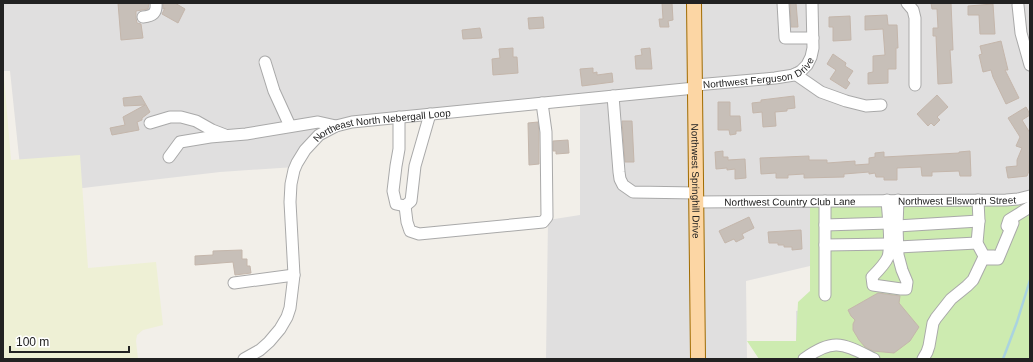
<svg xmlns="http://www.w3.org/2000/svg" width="1033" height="362" font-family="Helvetica,sans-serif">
	<rect width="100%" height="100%" fill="#f2efe9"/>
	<!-- residential -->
	<path fill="#e0dfdf" d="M 3,3 L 1030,3 L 1030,209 L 796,342 L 796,311 L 830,305 L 827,262 L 746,281 L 747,359 L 546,359 L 548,220 L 580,215 L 580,99 L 336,126 L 295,167 L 220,172 L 23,195 L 10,71 L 3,71 Z"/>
	<!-- farmland -->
	<path fill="#eef0d5" d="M 3,65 L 11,160 L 80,155 L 88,268 L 156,262 L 163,325 L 143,330 L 137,335 L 136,341 L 138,359 L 3,359 Z"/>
	<!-- grass -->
	<path fill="#cdebb0" d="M 1030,204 L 1030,359 L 759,359 L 747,341 L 796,341 L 798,302 L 810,291 L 810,207 L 914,207 Z"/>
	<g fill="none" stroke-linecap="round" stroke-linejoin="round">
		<!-- stream -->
		<path stroke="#aad3df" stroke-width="2.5" d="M 1003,359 L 1017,322 L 1030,280"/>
	</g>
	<!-- building -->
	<g fill="#c7bfb8" stroke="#c4b6ab">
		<path d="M 118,3 L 149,3 L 148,9 L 136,11 L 136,18 L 137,23 L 141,24 L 143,38 L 121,40 Z"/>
		<path d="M 163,3 L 175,3 L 185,9 L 178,23 L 162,14 L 165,8 L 163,9 Z"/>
		<path d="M 662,3 L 672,3 L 673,20 L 668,21 L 669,27 L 660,27 L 659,19 L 663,19 Z"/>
		<path d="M 790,3 L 796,3 L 798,27 L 791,27 Z"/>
		<path d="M 931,3 L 951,3 L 953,50 L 950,50 L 952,83 L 938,84 L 936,36 L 933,36 L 933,28 L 938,28 L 937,9 L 932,9 Z"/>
		<path d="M 993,4 L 995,34 L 980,34 L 979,15 L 968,15 L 968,6 Z"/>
		<path d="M 887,15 L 888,25 L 897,25 L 898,48 L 896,48 L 896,69 L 888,69 L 888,83 L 868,84 L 868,73 L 873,72 L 873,56 L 885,55 L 883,29 L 865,30 L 865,16 Z"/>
		<path d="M 850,16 L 851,40 L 833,41 L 833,27 L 829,27 L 829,17 Z"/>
		<path d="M 543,17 L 544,28 L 529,29 L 528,18 Z"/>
		<path d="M 480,28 L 482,38 L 463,39 L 462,30 Z"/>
		<path d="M 1001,41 L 1008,70 L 1005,70 L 1019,98 L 1006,104 L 993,77 L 991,70 L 983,72 L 979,55 L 982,54 L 980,46 Z"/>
		<path d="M 513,48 L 513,57 L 517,57 L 518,73 L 493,75 L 492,59 L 500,58 L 499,49 Z"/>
		<path d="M 650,48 L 652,69 L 636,69 L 635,56 L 642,55 L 641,49 Z"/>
		<path d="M 833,54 L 846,63 L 845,66 L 853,71 L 847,80 L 850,83 L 846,89 L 830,79 L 836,70 L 827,64 Z"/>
		<path d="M 593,68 L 593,73 L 597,72 L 597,75 L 612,73 L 613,82 L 582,86 L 580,69 Z"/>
		<path d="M 937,95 L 948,107 L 937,117 L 940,120 L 934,126 L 931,123 L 928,126 L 917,114 Z"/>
		<path d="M 141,96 L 150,112 L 142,118 L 142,120 L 137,122 L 139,130 L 112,135 L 110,128 L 125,125 L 123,117 L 145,105 L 124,106 L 123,98 Z"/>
		<path d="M 794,96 L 795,108 L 787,109 L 787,111 L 775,112 L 776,126 L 763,127 L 762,112 L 753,113 L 752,103 L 761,102 L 761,100 Z"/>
		<path d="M 718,102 L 730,102 L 730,116 L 740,116 L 741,131 L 736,131 L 736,134 L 730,135 L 729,130 L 718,130 Z"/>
		<path d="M 1026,107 L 1030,114 L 1030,115 L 1022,120 L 1030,133 L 1029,171 L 1027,176 L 1008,178 L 1006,167 L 1017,166 L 1017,160 L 1022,148 L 1016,146 L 1020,137 L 1008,118 Z"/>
		<path d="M 622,121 L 632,121 L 634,162 L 625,162 Z"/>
		<path d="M 538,122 L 539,133 L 539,164 L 529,165 L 528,123 Z"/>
		<path d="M 568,140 L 569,153 L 556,154 L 556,151 L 553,151 L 553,141 Z"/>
		<path d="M 723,151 L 723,157 L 728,157 L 728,160 L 745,159 L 746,178 L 735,179 L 735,169 L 727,170 L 727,168 L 716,169 L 715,152 Z"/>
		<path d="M 970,151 L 971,176 L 960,176 L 959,171 L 932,172 L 932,176 L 922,176 L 921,167 L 897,168 L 897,180 L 884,180 L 884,177 L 876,177 L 875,173 L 869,174 L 869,172 L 844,174 L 844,177 L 804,178 L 804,174 L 788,175 L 788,178 L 776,178 L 776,173 L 761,174 L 760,158 L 809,156 L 809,160 L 827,160 L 827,163 L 855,161 L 855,165 L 869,164 L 869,158 L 875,157 L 875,153 L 884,152 L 884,157 L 959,153 L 959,152 Z"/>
		<path d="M 749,217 L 754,228 L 742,234 L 744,238 L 736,242 L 734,239 L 725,243 L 719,231 Z"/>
		<path d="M 801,230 L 802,249 L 792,250 L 792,247 L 784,247 L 784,245 L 778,245 L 778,243 L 769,243 L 768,232 Z"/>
		<path d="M 242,250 L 242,259 L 247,259 L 247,266 L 250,266 L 251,273 L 235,275 L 233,262 L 195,265 L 195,256 L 213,255 L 213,251 Z"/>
		<path d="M 878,293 L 900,296 L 899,303 L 919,327 L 910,341 L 894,353 L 873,351 L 865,347 L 859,340 L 853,330 L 853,324 L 855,320 L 851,316 L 848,310 Z"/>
	</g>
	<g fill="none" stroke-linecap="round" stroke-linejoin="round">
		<defs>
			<g id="minor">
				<path d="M 783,3 L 785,38 L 813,38"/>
				<path d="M 907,3 L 913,10 L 915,18 L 915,85"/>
				<path d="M 1018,5 L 1021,33 L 1030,65"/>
				<path d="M 143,17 C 153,16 157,13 156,3"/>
				<path d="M 265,62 L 274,91 L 290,126"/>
				<path d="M 795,74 L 821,92 L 846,101 L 866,106 L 881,105"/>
				<path id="s1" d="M 696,85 L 775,78 L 794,75 L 801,71 L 807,65 L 811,57 L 813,48 L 812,3"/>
				<path d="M 613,96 L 619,172 L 620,179 L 623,185 L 633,192 L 697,193"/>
				<path d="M 399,117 L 399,149 L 396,166 L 393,191 L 396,204 L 405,206 L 411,201 L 415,166 L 430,114"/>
				<path d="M 150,123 L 170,117 L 181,117 L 196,121 L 212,130 L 225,135"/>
				<path d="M 169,157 L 180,142 L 210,137 L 246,134 L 318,122 L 336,126"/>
				<path d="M 887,200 C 888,216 892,243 888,257 C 885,264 878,271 872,277 L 873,285 L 901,289 L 906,289 L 907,282 L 902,270 L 898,255 L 897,226 L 898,200"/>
				<path d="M 978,200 L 979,221 L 977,243 L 984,256 L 994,256"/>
				<path d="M 825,201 L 825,295"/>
				<path id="s2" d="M 697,202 L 1006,200 L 1018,199 L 1030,196"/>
				<path d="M 405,206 L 407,222 L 410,231 L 419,234 L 543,222 L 547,217 L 546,132 L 542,103"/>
				<path d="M 825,225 L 889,223"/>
				<path d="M 897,226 L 979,221"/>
				<path d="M 1007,226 L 1009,220 L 1025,210 L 1030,207"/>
				<path d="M 825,245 L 889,244"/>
				<path d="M 898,247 L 977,243"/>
				<path d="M 234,283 L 294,275"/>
				<path id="s3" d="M 244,359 L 260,350 L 269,342 L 280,329 L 287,317 L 290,308 L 294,275 L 290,202 L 291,184 L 294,170 L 297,163 L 305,150 L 319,135 L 336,126 L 352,122 L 695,88"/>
				<path d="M 804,359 C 834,337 843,344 874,359"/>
				<path d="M 923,359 L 927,352 L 929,346 L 933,323 L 936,318 L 951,299 L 967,286 L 973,280 L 983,259 L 998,259 L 1013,223"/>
			</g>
			<g id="major">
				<path id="s4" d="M 694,3 L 698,359"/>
			</g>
		</defs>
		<!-- minor casing -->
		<use href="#minor" stroke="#a9a9a9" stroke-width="13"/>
		<!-- major casing -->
		<use href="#major" stroke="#a06b00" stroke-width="16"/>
		<!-- minor -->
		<use href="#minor" stroke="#fff" stroke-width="11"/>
		<!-- major -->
		<use href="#major" stroke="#fcd6a4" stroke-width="14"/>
	</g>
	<g text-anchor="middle" stroke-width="3" stroke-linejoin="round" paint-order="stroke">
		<!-- street labels -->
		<g font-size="10" fill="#222" stroke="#fff">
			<text dy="4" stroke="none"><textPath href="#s1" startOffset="65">Northwest Ferguson Drive</textPath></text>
			<text dy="4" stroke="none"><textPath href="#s3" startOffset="317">Northeast North Nebergall Loop</textPath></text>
			<text dy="4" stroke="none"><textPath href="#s4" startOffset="178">Northwest Springhill Drive</textPath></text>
			<text dy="4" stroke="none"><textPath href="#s2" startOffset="260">Northwest Ellsworth Street</textPath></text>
			<text dy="4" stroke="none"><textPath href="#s2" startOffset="93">Northwest Country Club Lane</textPath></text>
		</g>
	</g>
	<!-- border -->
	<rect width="1033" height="362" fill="none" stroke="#222222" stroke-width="8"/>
	<!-- scale -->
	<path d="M10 346v6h119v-6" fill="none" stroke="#222222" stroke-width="2"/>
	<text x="16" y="346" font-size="12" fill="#222222" stroke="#ffffff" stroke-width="3" paint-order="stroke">100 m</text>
</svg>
